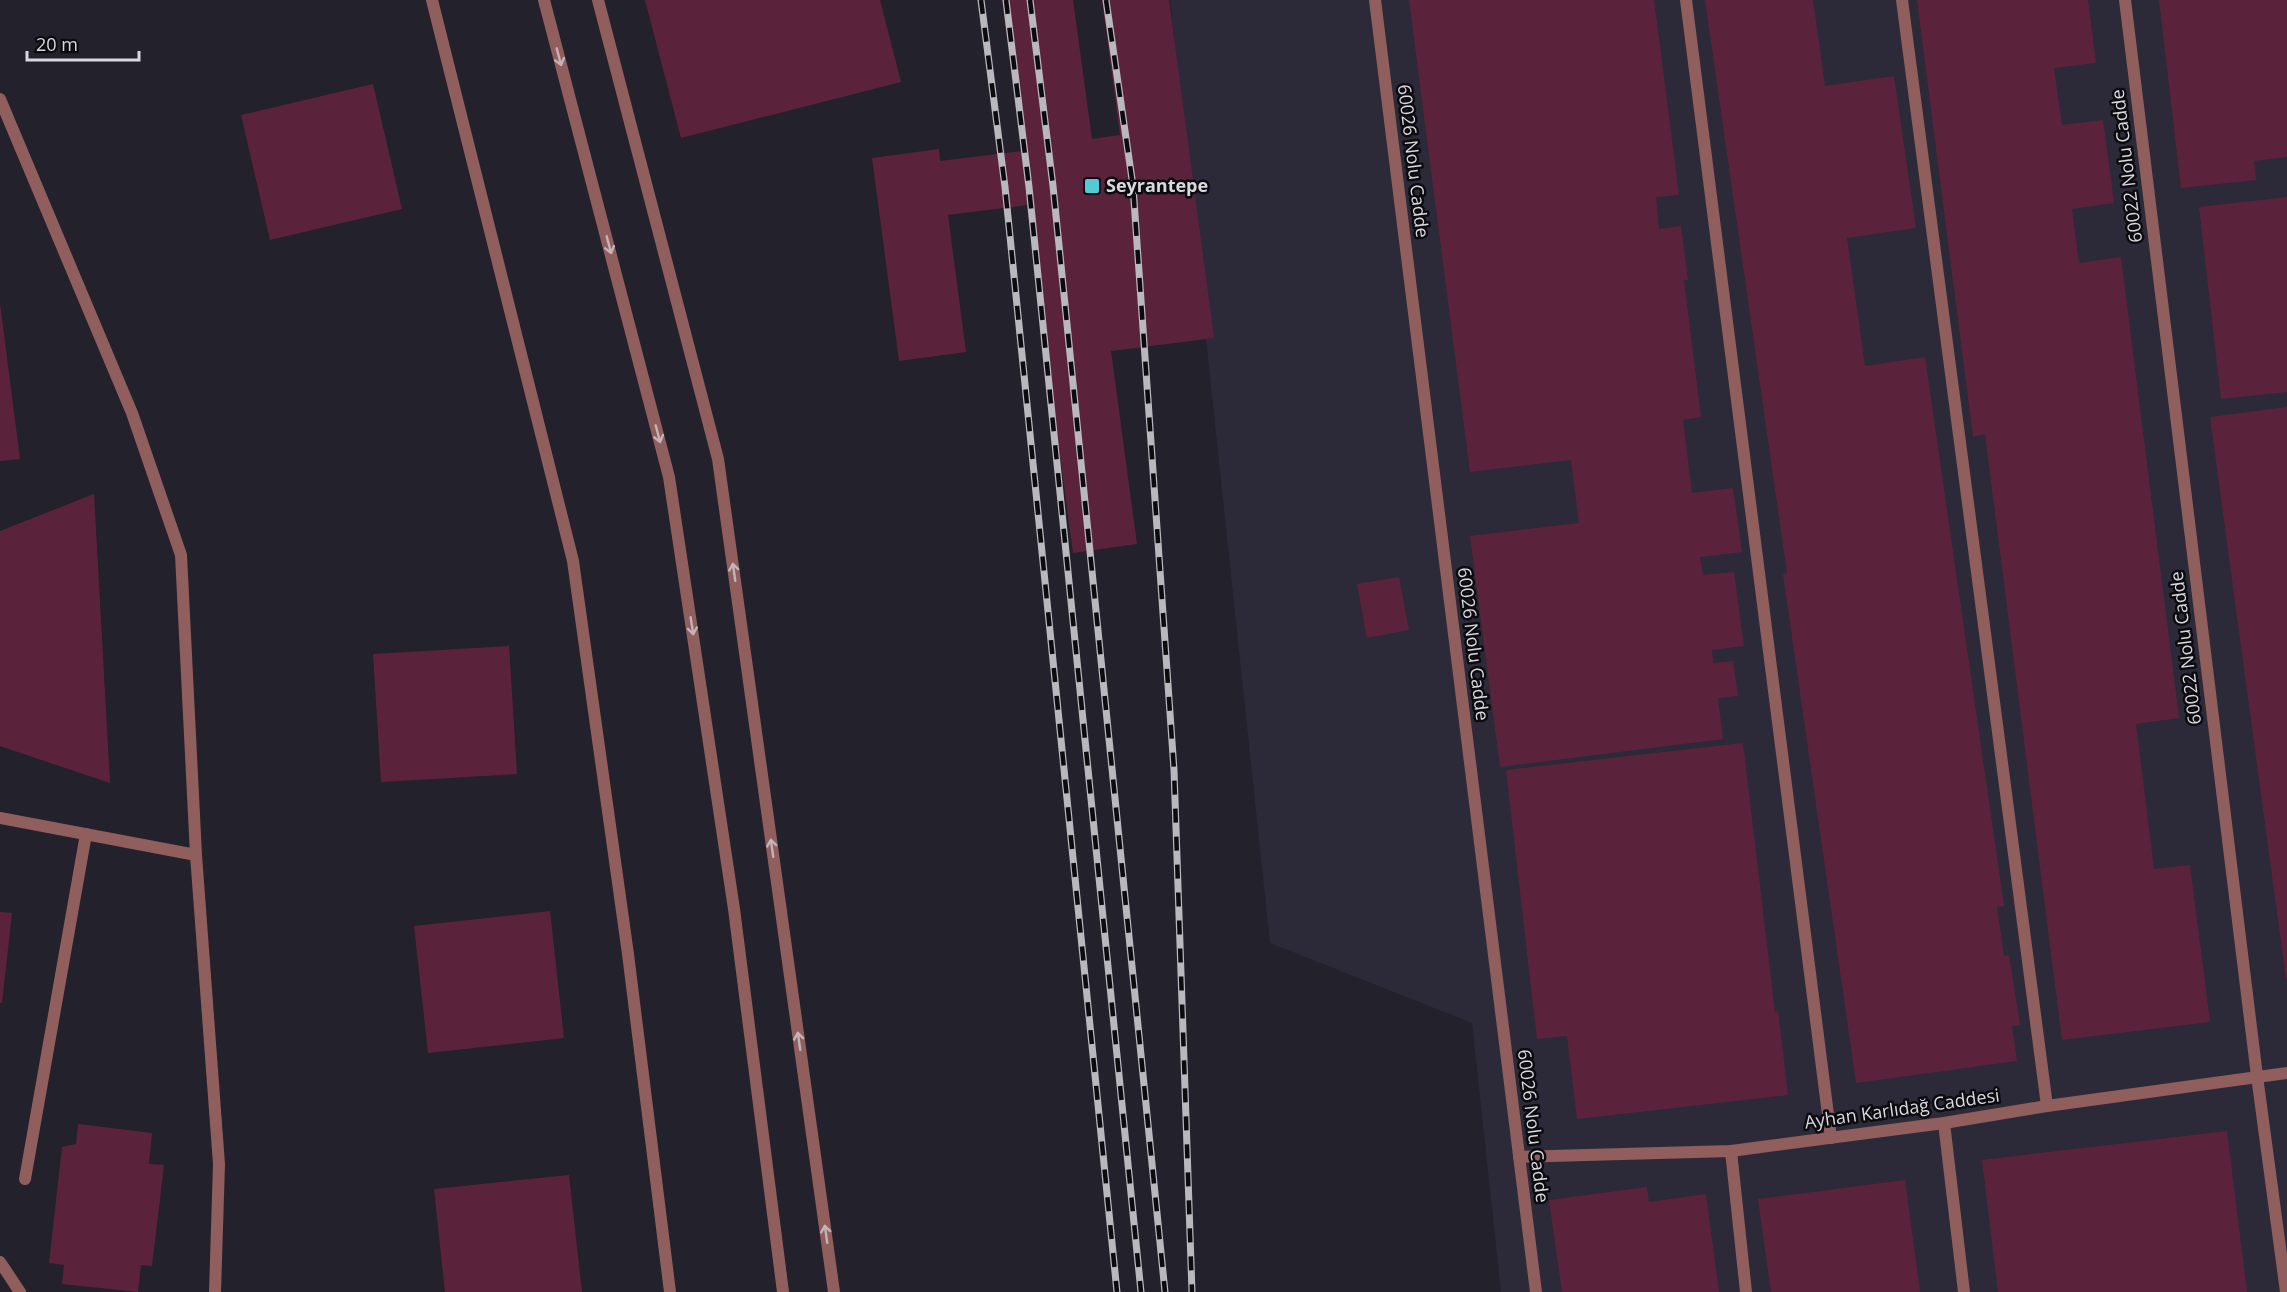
<svg xmlns="http://www.w3.org/2000/svg" width="2287" height="1292" font-family="'Open Sans',sans-serif">
	<rect width="100%" height="100%" fill="#23212b"/>
	<!-- built -->
	<path fill="#2c2938" d="M 1170,0 L 2287,0 L 2287,1292 L 1501,1292 L 1472,1023 L 1270,943 Z"/>
	<!-- building -->
	<g fill="#5b233b">
		<path d="M 645,0 L 880,0 L 901,82 L 681,138 Z"/>
		<path d="M 1002,0 L 1073,0 L 1092,139 L 1120,135 L 1102,0 L 1169,0 L 1214,338 L 1111,351 L 1137,544 L 1073,553 L 1027,205 L 948,215 L 966,352 L 899,361 L 872,158 L 939,149 L 940,161 L 1022,151 Z"/>
		<path d="M 1409,0 L 1654,0 L 1679,195 L 1656,197 L 1659,229 L 1681,226 L 1688,280 L 1684,280 L 1701,417 L 1683,420 L 1692,493 L 1733,488 L 1742,552 L 1700,557 L 1703,575 L 1734,572 L 1744,646 L 1712,650 L 1713,663 L 1733,661 L 1738,696 L 1718,698 L 1723,739 L 1500,767 L 1470,536 L 1579,523 L 1571,460 L 1470,472 Z"/>
		<path d="M 1705,0 L 1813,0 L 1825,86 L 1894,76 L 1916,228 L 1847,238 L 1865,366 L 1925,357 L 2004,906 L 1997,907 L 2004,956 L 2009,955 L 2020,1025 L 2012,1026 L 2017,1061 L 1856,1083 L 1783,574 L 1787,573 Z"/>
		<path d="M 1917,0 L 2088,0 L 2096,63 L 2054,68 L 2062,125 L 2103,120 L 2114,203 L 2072,209 L 2079,263 L 2121,257 L 2179,718 L 2136,724 L 2154,869 L 2190,865 L 2210,1022 L 2062,1040 L 1985,434 L 1973,437 Z"/>
		<path d="M 2159,0 L 2287,0 L 2287,157 L 2254,161 L 2256,180 L 2181,188 Z"/>
		<path d="M 373,84 L 402,209 L 270,240 L 241,115 Z"/>
		<path d="M 2287,197 L 2287,392 L 2221,399 L 2199,207 Z"/>
		<path d="M 0,303 L 20,459 L 0,461 Z"/>
		<path d="M 2287,407 L 2287,979 L 2286,979 L 2210,417 Z"/>
		<path d="M 94,494 L 110,783 L 0,746 L 0,531 Z"/>
		<path d="M 1399,577 L 1409,630 L 1367,638 L 1357,584 Z"/>
		<path d="M 509,646 L 517,774 L 381,782 L 373,654 Z"/>
		<path d="M 1743,743 L 1775,1012 L 1778,1011 L 1788,1095 L 1577,1119 L 1567,1036 L 1537,1039 L 1506,770 Z"/>
		<path d="M 550,911 L 564,1038 L 428,1053 L 414,926 Z"/>
		<path d="M 0,912 L 12,913 L 2,1003 L 0,1003 Z"/>
		<path d="M 78,1124 L 152,1133 L 149,1164 L 164,1165 L 152,1266 L 141,1265 L 138,1292 L 62,1284 L 64,1265 L 49,1263 L 62,1147 L 76,1144 Z"/>
		<path d="M 2227,1131 L 2247,1292 L 1998,1292 L 1982,1160 Z"/>
		<path d="M 569,1175 L 582,1292 L 445,1292 L 434,1189 Z"/>
		<path d="M 1905,1180 L 1920,1292 L 1771,1292 L 1758,1199 Z"/>
		<path d="M 1647,1187 L 1649,1202 L 1706,1194 L 1719,1292 L 1562,1292 L 1549,1200 Z"/>
	</g>
	<g fill="none" stroke-linecap="round" stroke-linejoin="round">
		<!-- service -->
		<g stroke="#905e5c" stroke-width="12">
			<path d="M 0,818 L 196,855"/>
			<path d="M 25,1179 L 86,834"/>
		</g>
		<!-- minor -->
		<g stroke="#905e5c" stroke-width="12">
			<path d="M 432,0 L 573,561 L 628,954 L 670,1292"/>
			<path d="M 1375,0 L 1536,1292"/>
			<path d="M 1686,0 L 1831,1138"/>
			<path d="M 1902,0 L 2047,1106"/>
			<path d="M 2125,0 L 2257,1076 L 2286,1292"/>
			<path d="M 0,99 L 132,413 L 181,555 L 196,855 L 219,1164 L 215,1292"/>
			<path d="M 1944,1123 L 1964,1292"/>
			<path d="M 1731,1151 L 1746,1292"/>
			<path d="M 1519,1157 L 1731,1151 L 1944,1123 L 2047,1106 L 2287,1073"/>
			<path d="M 0,1262 L 20,1292"/>
		</g>
		<!-- tertiary -->
		<g stroke="#905e5c" stroke-width="12">
			<path d="M 544,0 L 669,477 L 734,909 L 783,1292"/>
			<path d="M 598,0 L 718,459 L 834,1292"/>
		</g>
		<defs>
			<g id="rail">
				<path d="M 981,0 L 1005,187 L 1117,1292"/>
				<path d="M 1006,0 L 1029,187 L 1141,1292"/>
				<path d="M 1030,0 L 1053,186 L 1165,1292"/>
				<path d="M 1106,0 L 1133,186 L 1174,770 L 1192,1292"/>
			</g>
		</defs>
		<!-- rail casing -->
		<use href="#rail" stroke="#bab8bf" stroke-width="7"/>
		<!-- rail -->
		<use href="#rail" stroke="#0c0c10" stroke-width="4.5" stroke-dasharray="14" stroke-linecap="butt"/>
	</g>
	<!-- one-way arrows -->
	<defs><path id="oneway-shaft" d="M-6 0H5M1.5-3L5.5 0L1.5 3" fill="none" stroke-width="1.6" stroke-linecap="round" stroke-linejoin="round" transform="scale(1.5)"/></defs>
	<g stroke="#c4b3b8">
		<use href="#oneway-shaft" transform="translate(559 57) rotate(75)"/>
		<use href="#oneway-shaft" transform="translate(609 245) rotate(75)"/>
		<use href="#oneway-shaft" transform="translate(658 434) rotate(75)"/>
		<use href="#oneway-shaft" transform="translate(734 572) rotate(-98)"/>
		<use href="#oneway-shaft" transform="translate(692 626) rotate(81)"/>
		<use href="#oneway-shaft" transform="translate(772 848) rotate(-98)"/>
		<use href="#oneway-shaft" transform="translate(799 1041) rotate(-98)"/>
		<use href="#oneway-shaft" transform="translate(826 1234) rotate(-98)"/>
	</g>
	<!-- markers -->
	<rect fill="#52cbd7" stroke="#0c0c10" stroke-width="2" x="1084" y="178" width="16" height="16" rx="3"/>
	<g text-anchor="middle" stroke-width="5" stroke-linejoin="round" paint-order="stroke">
		<!-- street labels -->
		<g font-size="18" fill="#dad8df" stroke="#0c0c10">
			<text transform="translate(1413 161) rotate(83)" y="6">60026 Nolu Cadde</text>
			<text transform="translate(2127 166) rotate(-97)" y="6">60022 Nolu Cadde</text>
			<text transform="translate(1473 644) rotate(83)" y="6">60026 Nolu Cadde</text>
			<text transform="translate(2186 648) rotate(-97)" y="6">60022 Nolu Cadde</text>
			<text transform="translate(1902 1109) rotate(-8)" y="6">Ayhan Karlıdağ Caddesi</text>
			<text transform="translate(1533 1126) rotate(83)" y="6">60026 Nolu Cadde</text>
		</g>
		<!-- poi labels -->
		<g font-size="18" font-weight="bold" fill="#dad8df" stroke="#0c0c10" text-anchor="start">
			<text x="1106" y="192">Seyrantepe</text>
		</g>
	</g>
	<!-- scale -->
	<path d="M27 51v9h112v-9" fill="none" stroke="#dad8df" stroke-width="3"/>
	<text x="36" y="51" font-size="18" fill="#dad8df" stroke="#0c0c10" stroke-width="4.5" paint-order="stroke">20 m</text>
</svg>
